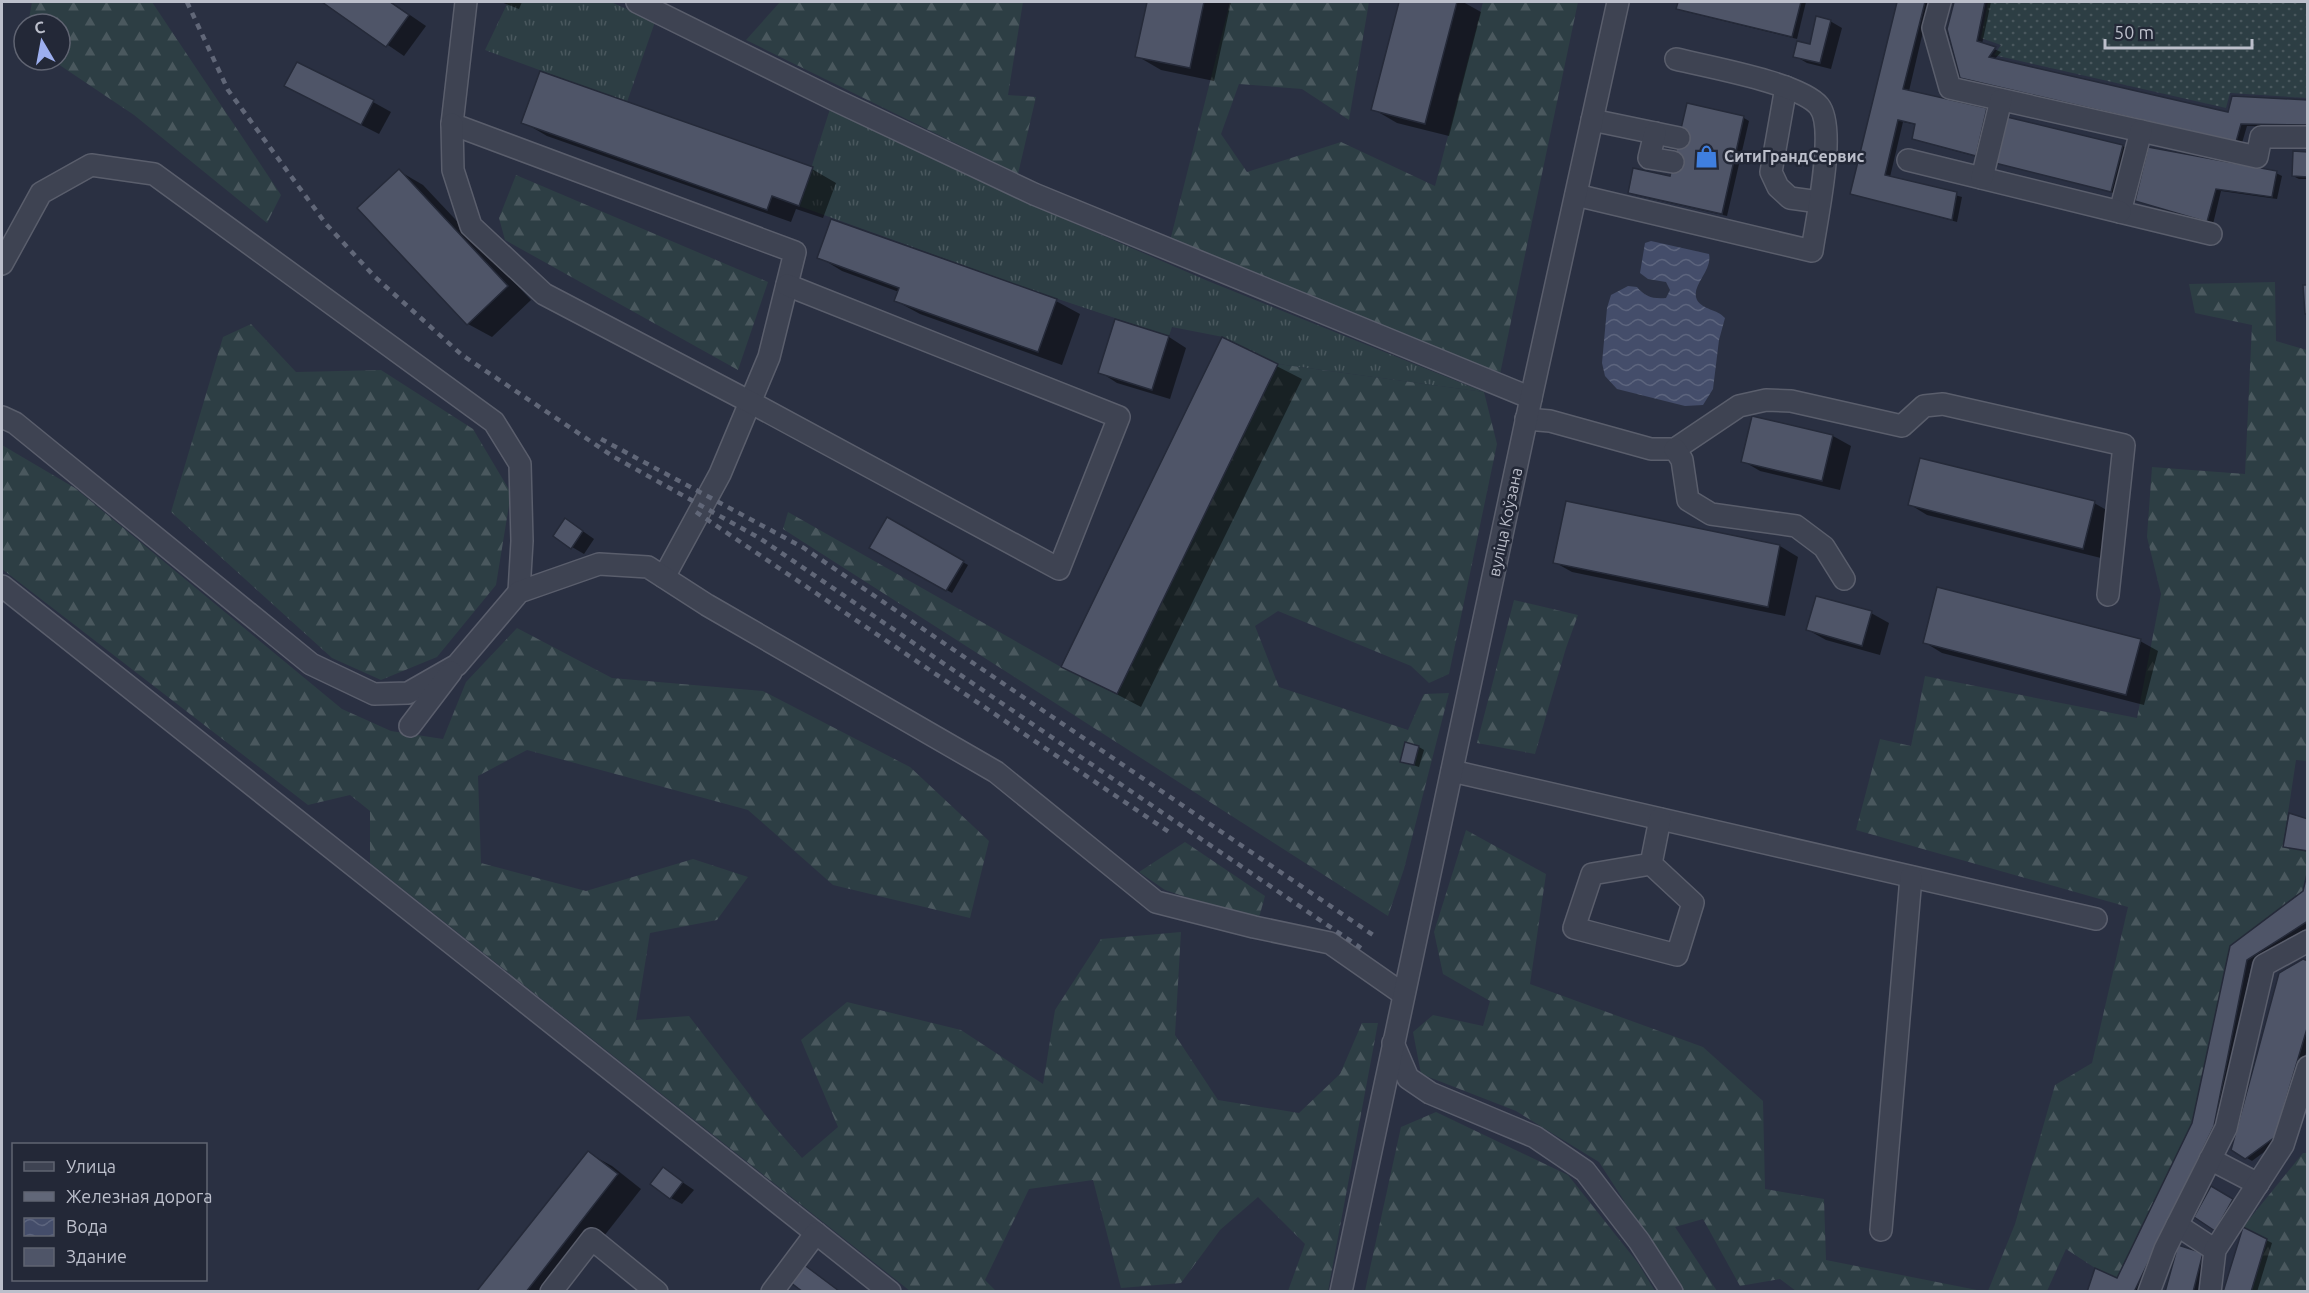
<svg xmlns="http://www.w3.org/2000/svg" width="2309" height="1293" font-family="Ubuntu,sans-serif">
	<defs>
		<pattern id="grass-tufts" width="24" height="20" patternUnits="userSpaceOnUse" patternTransform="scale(1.5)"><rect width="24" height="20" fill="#2d3e44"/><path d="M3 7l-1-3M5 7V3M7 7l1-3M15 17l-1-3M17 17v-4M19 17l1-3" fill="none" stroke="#4a585e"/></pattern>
		<pattern id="forest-firs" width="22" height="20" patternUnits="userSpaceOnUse" patternTransform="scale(1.5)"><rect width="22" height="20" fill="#2d3e44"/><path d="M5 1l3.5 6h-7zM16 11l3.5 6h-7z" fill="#4a585e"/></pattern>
		<pattern id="garden-dots" width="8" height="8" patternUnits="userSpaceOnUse" patternTransform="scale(1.5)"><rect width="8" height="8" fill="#2d3e44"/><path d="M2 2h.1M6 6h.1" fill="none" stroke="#4a585e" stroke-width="1.8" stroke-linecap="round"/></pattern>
		<pattern id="water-waves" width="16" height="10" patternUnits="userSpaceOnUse" patternTransform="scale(1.5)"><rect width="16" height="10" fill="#444d6a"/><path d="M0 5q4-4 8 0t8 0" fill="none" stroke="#5d657e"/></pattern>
	</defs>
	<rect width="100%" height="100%" fill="#2a3042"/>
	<!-- grass -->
	<g fill="url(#grass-tufts)">
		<path d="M 508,2 L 611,2 L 655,22 L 627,102 L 485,50 Z"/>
		<path d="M 830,109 L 1076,224 L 1208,281 L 1484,392 L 1278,364 L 1223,337 L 1172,327 L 1169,336 L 1046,295 L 799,206 Z"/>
	</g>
	<!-- forest -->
	<g fill="url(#forest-firs)">
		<path d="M 32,2 L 152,2 L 281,195 L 267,223 L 134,115 L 52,60 L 60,60 L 60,24 L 28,24 Z"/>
		<path d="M 780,2 L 1023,2 L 1008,95 L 1036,97 L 1018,174 L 746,40 Z"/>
		<path d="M 1230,2 L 1369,2 L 1349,120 L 1302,89 L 1239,84 L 1221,134 L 1247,172 L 1341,142 L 1435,186 L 1483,2 L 1578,2 L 1500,374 L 1170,241 Z"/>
		<path d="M 516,175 L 768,282 L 738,370 L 505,240 L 499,218 Z"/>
		<path d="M 2275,282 L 2276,341 L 2307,350 L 2308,761 L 2296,760 L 2283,846 L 2307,851 L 2307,870 L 2303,891 L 2230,946 L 2192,1123 L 2117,1278 L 2095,1268 L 2066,1249 L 2047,1291 L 1988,1291 L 2015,1224 L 2055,1085 L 2092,1063 L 2128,907 L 1856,830 L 1880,739 L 1911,746 L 1925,676 L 2137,718 L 2161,594 L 2147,537 L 2152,467 L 2245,474 L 2252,325 L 2195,313 L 2189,284 Z"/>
		<path d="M 251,324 L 296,372 L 381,370 L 473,429 L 511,493 L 496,585 L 437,657 L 381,680 L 332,658 L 171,512 L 223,337 Z"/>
		<path d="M 1278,364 L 1484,392 L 1497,444 L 1449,674 L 1429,683 L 1411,666 L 1278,611 L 1255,626 L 1279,687 L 1408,730 L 1424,694 L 1449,693 L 1404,869 L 1388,916 L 783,529 L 788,512 L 1061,667 L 1117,694 Z"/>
		<path d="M 2,445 L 75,488 L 342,709 L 391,731 L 443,739 L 466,682 L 517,628 L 612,678 L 763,691 L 910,767 L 989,841 L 970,918 L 833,885 L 748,810 L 527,750 L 478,776 L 481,863 L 586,891 L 693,859 L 748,877 L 717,920 L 650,933 L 636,1020 L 689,1016 L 773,1125 L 802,1158 L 838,1127 L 801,1040 L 847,1002 L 961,1030 L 1043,1084 L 1055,1010 L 1101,939 L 1181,932 L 1175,1035 L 1218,1100 L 1299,1113 L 1340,1074 L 1362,1023 L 1378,1023 L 1328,1291 L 1288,1291 L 1305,1244 L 1258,1197 L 1220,1230 L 1181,1283 L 1121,1288 L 1093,1180 L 1029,1189 L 985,1280 L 996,1291 L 910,1291 L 370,863 L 370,811 L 350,795 L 308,805 L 2,569 Z"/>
		<path d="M 1514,600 L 1578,615 L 1566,648 L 1535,754 L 1477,743 Z"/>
		<path d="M 1466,830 L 1546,874 L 1530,984 L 1703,1047 L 1763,1101 L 1765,1189 L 1824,1199 L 1826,1260 L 1982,1291 L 1796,1291 L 1780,1279 L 1740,1286 L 1703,1219 L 1675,1227 L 1717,1291 L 1682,1291 L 1599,1162 L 1516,1111 L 1421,1074 L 1413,1032 L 1433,1015 L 1483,1026 L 1490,1001 L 1443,974 L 1434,932 Z"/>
		<path d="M 1185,842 L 1265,896 L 1258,921 L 1165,890 L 1139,872 Z"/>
		<path d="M 1436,1112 L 1568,1175 L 1638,1263 L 1655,1291 L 1365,1291 L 1401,1127 Z"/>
		<path d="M 2303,1153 L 2307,1153 L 2307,1291 L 2251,1291 L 2267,1239 L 2243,1227 Z"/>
	</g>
	<!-- garden -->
	<path fill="url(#garden-dots)" d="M 1988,2 L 2307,2 L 2307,98 L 2230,93 L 2226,108 L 1994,55 L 2001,45 L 1981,38 Z"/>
	<!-- water -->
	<path fill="url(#water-waves)" d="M 1651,241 L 1709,254 C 1713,271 1690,286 1697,300 C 1703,310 1717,309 1725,318 L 1719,340 L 1713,389 L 1703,405 L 1685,406 L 1617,389 L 1605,376 L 1602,363 L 1607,308 L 1611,295 L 1628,286 L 1637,287 C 1645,297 1653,299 1666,298 L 1670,290 L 1666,282 L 1648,279 L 1640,273 L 1645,243 Z"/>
	<!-- shadow -->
	<g fill="#0007">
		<path d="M 325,2 L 391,2 L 426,26 L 404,56 Z"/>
		<path d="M 501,2 L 522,2 L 519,9 Z"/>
		<path d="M 1149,2 L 1231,2 L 1214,81 L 1161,70 L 1137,56 Z"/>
		<path d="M 1400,2 L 1463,2 L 1481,12 L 1449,136 L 1397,123 L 1373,109 Z"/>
		<path d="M 1679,2 L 1806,2 L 1797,39 L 1683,11 L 1678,8 Z"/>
		<path d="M 1898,2 L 1930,2 L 1909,91 L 1986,110 L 1992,113 L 1981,158 L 1919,141 L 1914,138 L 1917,125 L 1903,122 L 1890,177 L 1962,197 L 1957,222 L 1852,193 Z"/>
		<path d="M 1955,2 L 1991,2 L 1982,44 L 2001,52 L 1994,60 L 2229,114 L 2308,102 L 2308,127 L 2247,126 L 2242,143 L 1967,80 L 1961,77 L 1948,29 Z"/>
		<path d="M 1830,21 L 1842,28 L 1831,69 L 1807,63 L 1795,56 L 1811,46 Z"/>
		<path d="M 304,96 L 373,102 L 391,112 L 379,134 Z"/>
		<path d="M 1744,118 L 1749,121 L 1727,216 L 1635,195 L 1629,192 L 1671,178 Z"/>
		<path d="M 2008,119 L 2123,146 L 2128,149 L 2117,194 L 1997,162 Z"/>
		<path d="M 523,122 L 812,169 L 836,183 L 823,218 L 796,209 L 791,222 L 547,136 Z"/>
		<path d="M 2308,153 L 2308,179 L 2299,179 L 2293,176 Z"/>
		<path d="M 399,171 L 423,185 L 531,300 L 492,337 L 468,324 Z"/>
		<path d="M 2276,173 L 2282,176 L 2277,199 L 2221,191 L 2213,224 L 2137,200 Z"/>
		<path d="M 819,257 L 1056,301 L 1080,314 L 1062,365 L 920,314 L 896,301 L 899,292 L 842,271 Z"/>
		<path d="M 1169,337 L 1186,348 L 1170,399 L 1117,383 L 1100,372 Z"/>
		<path d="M 1223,339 L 1302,379 L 1141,707 L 1063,666 Z"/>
		<path d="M 1753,417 L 1833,436 L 1851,446 L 1840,490 L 1760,471 L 1743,461 Z"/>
		<path d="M 1567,503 L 1780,546 L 1798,557 L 1785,616 L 1572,572 L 1554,562 Z"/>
		<path d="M 2094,503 L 2112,513 L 2101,558 L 1927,515 L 1909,504 Z"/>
		<path d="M 888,519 L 968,565 L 952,593 L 871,547 Z"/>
		<path d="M 577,527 L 594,539 L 584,554 L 572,547 Z"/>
		<path d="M 1871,613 L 1889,623 L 1880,655 L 1826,640 L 1808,630 Z"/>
		<path d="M 2140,641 L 2158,651 L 2144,705 L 1942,653 L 1924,642 Z"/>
		<path d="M 1419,747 L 1424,750 L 1419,767 L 1401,761 Z"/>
		<path d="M 2308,820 L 2308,852 L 2285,846 Z"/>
		<path d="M 2308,878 L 2308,927 L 2252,962 L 2219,1129 L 2141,1292 L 2088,1292 L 2118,1280 L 2193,1124 L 2232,947 L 2305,892 Z"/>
		<path d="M 2308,962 L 2308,1046 L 2280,1140 L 2252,1161 L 2232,1149 Z"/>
		<path d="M 588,1153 L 612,1166 L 641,1189 L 560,1292 L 478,1292 Z"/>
		<path d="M 663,1169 L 694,1190 L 682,1204 L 671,1198 Z"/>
		<path d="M 2212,1188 L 2237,1203 L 2221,1232 L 2196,1216 Z"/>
		<path d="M 2244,1229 L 2272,1243 L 2257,1292 L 2224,1292 Z"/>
		<path d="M 2179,1247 L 2208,1258 L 2199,1292 L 2166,1292 Z"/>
	</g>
	<!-- building -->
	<g fill="#4f5568" stroke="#252a39" stroke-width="1.5">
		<path d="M 322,2 L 390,2 L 409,15 L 386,47 Z"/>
		<path d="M 1147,2 L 1204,2 L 1190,68 L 1135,57 Z"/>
		<path d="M 1399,2 L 1457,2 L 1425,124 L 1371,110 Z"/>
		<path d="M 1678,2 L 1801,2 L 1792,37 L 1676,9 Z"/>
		<path d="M 1897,2 L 1925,2 L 1903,89 L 1987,108 L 1976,156 L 1912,139 L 1915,124 L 1898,120 L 1885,175 L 1957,192 L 1952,220 L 1850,194 Z"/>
		<path d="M 1954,2 L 1985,2 L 1977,41 L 1996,47 L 1989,57 L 2228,112 L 2232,96 L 2308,100 L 2308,125 L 2241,124 L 2236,142 L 1960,78 L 1947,29 Z"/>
		<path d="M 1816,16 L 1831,20 L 1820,63 L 1793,57 L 1797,41 L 1810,44 Z"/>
		<path d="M 297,62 L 374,100 L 361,125 L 284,86 Z"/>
		<path d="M 540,71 L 813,167 L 799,206 L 772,196 L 767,210 L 521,123 Z"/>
		<path d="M 1687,103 L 1744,116 L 1722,214 L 1628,193 L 1633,168 L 1670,176 Z"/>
		<path d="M 2007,117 L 2123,145 L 2111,192 L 1995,163 Z"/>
		<path d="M 2148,147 L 2277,171 L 2272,197 L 2216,189 L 2207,222 L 2135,201 Z"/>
		<path d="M 2293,151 L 2308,152 L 2308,177 L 2292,176 Z"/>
		<path d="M 399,169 L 508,286 L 467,325 L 357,208 Z"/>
		<path d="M 831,219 L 1057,299 L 1038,352 L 894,301 L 899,288 L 817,258 Z"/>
		<path d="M 2303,285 L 2308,285 L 2308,314 L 2305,314 Z"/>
		<path d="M 1115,319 L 1169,336 L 1152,390 L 1098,373 Z"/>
		<path d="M 1222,337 L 1278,364 L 1117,694 L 1061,667 Z"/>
		<path d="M 1752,416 L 1833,435 L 1822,481 L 1741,462 Z"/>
		<path d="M 1920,458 L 2095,501 L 2083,549 L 1908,505 Z"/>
		<path d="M 1566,501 L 1780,545 L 1768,607 L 1553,563 Z"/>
		<path d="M 887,517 L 964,561 L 946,591 L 869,548 Z"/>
		<path d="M 565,518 L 583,531 L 571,549 L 553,536 Z"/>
		<path d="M 1937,587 L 2141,639 L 2126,695 L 1923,643 Z"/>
		<path d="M 1816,596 L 1872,611 L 1862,646 L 1806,630 Z"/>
		<path d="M 1405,742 L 1419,746 L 1414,765 L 1400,762 Z"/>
		<path d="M 2289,813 L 2308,819 L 2308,851 L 2283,847 Z"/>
		<path d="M 2308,870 L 2308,921 L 2247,960 L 2214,1126 L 2134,1292 L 2087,1292 L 2095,1268 L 2117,1278 L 2192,1123 L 2230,946 L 2303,891 Z"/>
		<path d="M 2303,959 L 2308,961 L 2308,1025 L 2275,1137 L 2245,1159 L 2231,1150 L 2279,973 Z"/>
		<path d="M 588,1151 L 618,1174 L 526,1292 L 476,1292 Z"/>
		<path d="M 663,1167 L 683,1182 L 670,1199 L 650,1184 Z"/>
		<path d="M 2211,1186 L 2233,1199 L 2215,1231 L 2194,1217 Z"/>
		<path d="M 2243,1227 L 2267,1239 L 2251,1292 L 2223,1292 Z"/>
		<path d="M 2178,1245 L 2203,1253 L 2193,1292 L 2165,1292 Z"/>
		<path d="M 803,1264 L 839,1291 L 803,1292 L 790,1282 Z"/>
	</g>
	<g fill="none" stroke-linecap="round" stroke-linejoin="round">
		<defs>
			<g id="minor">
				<path d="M 466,2 L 452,124 L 795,252 L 769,357 L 720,474 L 664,577"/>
				<path d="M 637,2 L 833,99 L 1034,194 L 1531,398"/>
				<path d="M 1940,2 L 1933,28 L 1950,88 L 2257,157 L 2261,137 L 2308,137"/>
				<path d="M 1786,87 L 1771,172 L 1778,187 L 1790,198 L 1819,202"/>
				<path d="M 1592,120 L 1679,138"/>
				<path d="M 452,124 L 453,170 L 471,226 L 544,294 L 750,402 L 1059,569 L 1119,417 L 787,285"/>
				<path d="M 2141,131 L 2120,212 L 2211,234"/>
				<path d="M 1655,133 L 1649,158 L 1673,162"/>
				<path d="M 1908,160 L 2120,212"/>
				<path d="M 1982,178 L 2001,100"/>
				<path d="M 1576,195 L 1812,251 C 1816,222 1837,128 1819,106 C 1800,83 1708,67 1676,59"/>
				<path d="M 2,264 L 41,193 L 91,165 L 154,174 L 494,422 L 520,464 L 522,541 L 519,592"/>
				<path d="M 2,417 L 15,423 L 311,664 L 374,694 L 408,693 L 457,665 L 519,592 L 599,564 L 648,567 L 707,605 L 996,772 L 1156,902 L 1254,927 L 1330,943 L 1403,994"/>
				<path d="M 1526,419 L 1550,421 L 1651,449 L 1675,449 L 1739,406 L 1766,400 L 1791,401 L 1902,426 L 1924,406 L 1943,404 L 2124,445 L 2108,595"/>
				<path d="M 1675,449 L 1682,460 L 1688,500 L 1711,514 L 1796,526 L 1824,547 L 1844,579"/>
				<path d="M 2,586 L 816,1233"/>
				<path d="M 410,726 L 451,672"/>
				<path d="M 1452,771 L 2096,919"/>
				<path d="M 1651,864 L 1693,903 L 1677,955 L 1574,928 L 1592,874 L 1651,864 L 1660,819"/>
				<path d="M 1393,1043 L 1408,1078 L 1430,1093 L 1535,1137 L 1585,1171 L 1639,1241 L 1672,1292"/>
				<path d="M 2210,1159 L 2258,1184"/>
				<path d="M 2177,1225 L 2215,1250"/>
				<path d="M 1881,1230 L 1911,877"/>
				<path d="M 551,1292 L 592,1239 L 657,1292"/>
				<path d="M 772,1292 L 816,1233 L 890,1292"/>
				<path d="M 1341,1292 L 1531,398 L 1618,2"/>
				<path d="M 2149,1292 L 2165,1249 L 2226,1128 L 2264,965 L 2308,941"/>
				<path d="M 2210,1292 L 2215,1250 L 2283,1145 L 2308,1067"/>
			</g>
		</defs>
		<!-- minor casing -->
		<use href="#minor" stroke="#5a5e6c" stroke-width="24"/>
		<!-- minor -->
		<use href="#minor" stroke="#3e4352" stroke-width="21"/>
		<!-- rail -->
		<g stroke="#616778" stroke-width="4.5" stroke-dasharray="6 6" stroke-linecap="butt">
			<path d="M 187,2 L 228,90 L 326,224 L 375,277 L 462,355 L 614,457 L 761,539 L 1361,948"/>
			<path d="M 601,439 L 804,548 L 1373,935"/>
			<path d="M 696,512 L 1172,834"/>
		</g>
	</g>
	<!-- icons -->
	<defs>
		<symbol id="shop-bare" viewBox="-9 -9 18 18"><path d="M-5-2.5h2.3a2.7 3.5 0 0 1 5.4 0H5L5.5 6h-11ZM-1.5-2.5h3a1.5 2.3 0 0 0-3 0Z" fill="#3f7fe0" stroke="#232837" stroke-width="2.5" paint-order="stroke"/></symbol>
	</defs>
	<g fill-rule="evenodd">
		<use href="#shop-bare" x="1690" y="140" width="33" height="33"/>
	</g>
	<g text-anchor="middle" stroke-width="5" stroke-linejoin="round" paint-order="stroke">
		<!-- poi labels -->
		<g font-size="16" font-weight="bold" fill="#bcbfcb" stroke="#232837" text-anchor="start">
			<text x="1724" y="162">СитиГрандСервис</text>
		</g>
		<!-- street labels -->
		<g font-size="16" fill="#bcbfcb" stroke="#232837">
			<text transform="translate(1505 522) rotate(-78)" y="6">вуліца Коўзана</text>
		</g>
	</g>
	<!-- border -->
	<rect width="2309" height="1293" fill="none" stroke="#bcbfcb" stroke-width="6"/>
	<!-- legend -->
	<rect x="12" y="1143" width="195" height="138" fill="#232837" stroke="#606472" stroke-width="1.5"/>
	<rect x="24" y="1162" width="30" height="9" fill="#3e4352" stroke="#606472" stroke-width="1.5"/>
	<text x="66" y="1173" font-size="18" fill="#bcbfcb">Улица</text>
	<rect x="24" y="1192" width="30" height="9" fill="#616778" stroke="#606472" stroke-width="1.5"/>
	<text x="66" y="1203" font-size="18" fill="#bcbfcb">Железная дорога</text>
	<rect x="24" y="1218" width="30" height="18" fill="url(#water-waves)" stroke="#606472" stroke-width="1.5"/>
	<text x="66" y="1233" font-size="18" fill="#bcbfcb">Вода</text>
	<rect x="24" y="1248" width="30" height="18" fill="#4f5568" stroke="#606472" stroke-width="1.5"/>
	<text x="66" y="1263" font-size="18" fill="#bcbfcb">Здание</text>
	<!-- north arrow -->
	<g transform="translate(42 42) rotate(350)"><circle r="28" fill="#232837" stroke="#606472" stroke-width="1.5"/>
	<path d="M0-4.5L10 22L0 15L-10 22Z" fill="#9dafef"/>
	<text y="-9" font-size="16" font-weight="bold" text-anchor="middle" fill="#bcbfcb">С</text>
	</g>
	<!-- scale -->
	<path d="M2105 39v9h147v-9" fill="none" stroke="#bcbfcb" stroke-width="3"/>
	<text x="2114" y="39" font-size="18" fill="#bcbfcb" stroke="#232837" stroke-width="4.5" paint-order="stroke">50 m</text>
</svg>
